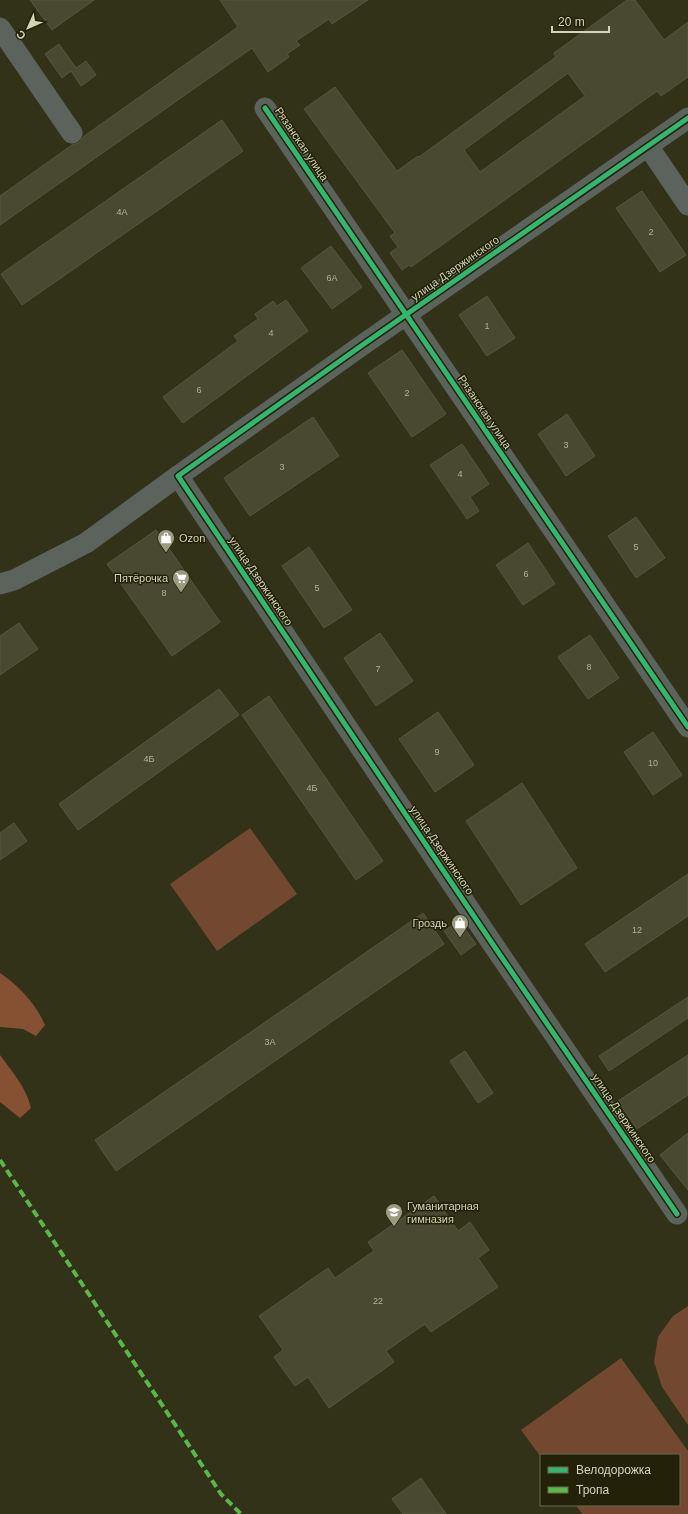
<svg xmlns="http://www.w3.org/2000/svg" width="688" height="1514" font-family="Helvetica,sans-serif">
	<rect width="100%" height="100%" fill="#323218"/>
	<!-- green -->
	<g fill="#724930">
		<path d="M 250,828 L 297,894 L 217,951 L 170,884 Z"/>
		<path d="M 688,1306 L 688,1425 L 662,1387 L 654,1362 L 658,1337 L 673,1316 Z"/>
		<path d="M 621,1358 L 688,1451 L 688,1514 L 582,1514 L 576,1505 L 679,1505 L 679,1455 L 541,1455 L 541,1457 L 521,1430 Z"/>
	</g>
	<!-- forest -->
	<g fill="#855132">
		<path d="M 0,973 C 19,986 36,1004 45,1025 L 36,1036 L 23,1029 L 0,1027 Z"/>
		<path d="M 0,1055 C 13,1073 26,1087 31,1108 L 20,1118 L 0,1102 Z"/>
	</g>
	<!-- building -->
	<g fill="#494932" stroke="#56563e" fill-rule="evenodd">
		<path d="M 30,0 L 94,0 L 52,30 Z"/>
		<path d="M 220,0 L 368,0 L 332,24 L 329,19 L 296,41 L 300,45 L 287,54 L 289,57 L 268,72 L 252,48 L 0,225 L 0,196 L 72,145 L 79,143 L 83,137 L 238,27 Z"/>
		<path d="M 627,0 L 635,0 L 664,40 L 688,22 L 688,77 L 661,96 L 657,91 L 411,267 L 409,265 L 402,270 L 390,253 L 398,247 L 390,236 L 395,233 L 304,109 L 335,87 L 397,171 L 418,156 L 419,157 L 556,57 L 554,53 ZM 568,73 L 585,96 L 480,172 L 464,150 Z"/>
		<path d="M 59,44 L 76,68 L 86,61 L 96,75 L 81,86 L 71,71 L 62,78 L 45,54 Z"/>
		<path d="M 222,120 L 243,151 L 22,305 L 1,274 Z"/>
		<path d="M 642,191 L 686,255 L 660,272 L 616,208 Z"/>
		<path d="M 331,246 L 362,287 L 332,309 L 301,268 Z"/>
		<path d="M 487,296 L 515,338 L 487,356 L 459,315 Z"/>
		<path d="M 286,300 L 308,331 L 183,423 L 163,397 L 238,341 L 234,336 L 258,319 L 255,314 L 273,301 L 277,306 Z"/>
		<path d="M 402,350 L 446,414 L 412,437 L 368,373 Z"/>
		<path d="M 567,414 L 595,456 L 566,476 L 538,434 Z"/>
		<path d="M 313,417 L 339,456 L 250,516 L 224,478 Z"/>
		<path d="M 462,444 L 489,484 L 470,497 L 479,511 L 467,519 L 430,465 Z"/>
		<path d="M 636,517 L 665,558 L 636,578 L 608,536 Z"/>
		<path d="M 156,530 L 220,622 L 172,656 L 107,564 Z"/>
		<path d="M 528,543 L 555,584 L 523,605 L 496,565 Z"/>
		<path d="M 309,547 L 352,610 L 324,628 L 282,566 Z"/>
		<path d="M 19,623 L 38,649 L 0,675 L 0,636 Z"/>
		<path d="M 380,633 L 413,681 L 376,706 L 344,658 Z"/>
		<path d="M 590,635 L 619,678 L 588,699 L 558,657 Z"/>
		<path d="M 219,689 L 239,715 L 78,830 L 59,804 Z"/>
		<path d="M 269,696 L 383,861 L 356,880 L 242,715 Z"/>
		<path d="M 438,712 L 474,765 L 435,792 L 399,739 Z"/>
		<path d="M 653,732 L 682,775 L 653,795 L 624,752 Z"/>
		<path d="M 522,783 L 577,868 L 521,905 L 466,821 Z"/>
		<path d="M 14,823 L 27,841 L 0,860 L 0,833 Z"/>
		<path d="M 688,874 L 688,916 L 605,972 L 585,944 Z"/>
		<path d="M 423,913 L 444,944 L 116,1171 L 95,1140 Z"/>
		<path d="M 459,921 L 476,944 L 461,955 L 444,931 Z"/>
		<path d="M 688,997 L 688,1018 L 609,1071 L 599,1056 Z"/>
		<path d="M 465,1051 L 493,1093 L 478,1103 L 450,1061 Z"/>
		<path d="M 688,1055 L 688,1095 L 637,1129 L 618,1101 Z"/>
		<path d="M 688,1133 L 688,1190 L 660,1155 Z"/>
		<path d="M 434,1196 L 458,1231 L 470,1222 L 489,1250 L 478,1258 L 498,1287 L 431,1332 L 425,1324 L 386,1351 L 394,1362 L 329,1408 L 308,1377 L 295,1386 L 274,1357 L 283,1350 L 259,1316 L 328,1268 L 335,1278 L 374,1251 L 368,1242 Z"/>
		<path d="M 421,1478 L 446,1514 L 403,1514 L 392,1499 Z"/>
	</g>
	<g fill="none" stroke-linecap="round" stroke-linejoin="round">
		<!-- street -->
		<g stroke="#5b635c" stroke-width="21">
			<path d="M 0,28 L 72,133"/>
			<path d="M 265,108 L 688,727"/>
			<path d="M 648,146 L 688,205"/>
			<path d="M 0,584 L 14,580 L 86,543 L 178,476"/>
			<path d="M 677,1214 L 494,946 L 178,476 L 361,346 L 688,118"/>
		</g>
		<!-- quiet -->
		<path stroke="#58b947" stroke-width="4" stroke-dasharray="8 4" stroke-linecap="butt" d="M 0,1160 L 221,1494 L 241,1514"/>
		<defs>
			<g id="cycleway">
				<path d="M 265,108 L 688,727"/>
				<path d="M 677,1214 L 494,946 L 178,476 L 361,346 L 688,118"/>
			</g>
		</defs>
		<!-- cycleway casing -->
		<use href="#cycleway" stroke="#232209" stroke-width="8"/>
		<!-- cycleway -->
		<use href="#cycleway" stroke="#33b770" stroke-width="5"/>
	</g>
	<!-- icons -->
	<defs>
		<symbol id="shop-pin" viewBox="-11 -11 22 30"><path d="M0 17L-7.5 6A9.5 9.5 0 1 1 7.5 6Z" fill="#9b9c7f" stroke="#232209"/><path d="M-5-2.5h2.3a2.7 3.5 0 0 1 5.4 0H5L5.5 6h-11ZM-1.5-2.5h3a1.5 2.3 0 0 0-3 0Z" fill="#fff"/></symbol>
		<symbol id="supermarket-pin" viewBox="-11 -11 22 30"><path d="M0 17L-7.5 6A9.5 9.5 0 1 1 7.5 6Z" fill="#9b9c7f" stroke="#232209"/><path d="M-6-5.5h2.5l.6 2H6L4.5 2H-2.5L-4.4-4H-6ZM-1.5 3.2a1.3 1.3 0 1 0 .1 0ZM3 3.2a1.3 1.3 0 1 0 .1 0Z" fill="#fff"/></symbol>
		<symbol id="school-pin" viewBox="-11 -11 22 30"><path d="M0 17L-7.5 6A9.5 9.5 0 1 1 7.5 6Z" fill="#9b9c7f" stroke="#232209"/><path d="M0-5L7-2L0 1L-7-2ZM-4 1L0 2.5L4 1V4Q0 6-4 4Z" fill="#fff"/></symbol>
	</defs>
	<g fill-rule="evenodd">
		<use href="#shop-pin" x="156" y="528" width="20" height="27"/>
		<use href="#supermarket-pin" x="171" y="568" width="20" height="27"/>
		<use href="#shop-pin" x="450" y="913" width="20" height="27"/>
		<use href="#school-pin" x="384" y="1202" width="20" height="27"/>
	</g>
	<g text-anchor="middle" stroke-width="3" stroke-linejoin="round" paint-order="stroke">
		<!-- number labels -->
		<g font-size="9" fill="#b1b295">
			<text x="122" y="215">4А</text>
			<text x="651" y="235">2</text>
			<text x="332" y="281">6А</text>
			<text x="487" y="329">1</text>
			<text x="271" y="336">4</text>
			<text x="199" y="393">6</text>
			<text x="407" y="396">2</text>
			<text x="566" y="448">3</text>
			<text x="282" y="470">3</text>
			<text x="460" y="477">4</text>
			<text x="636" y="550">5</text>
			<text x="526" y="577">6</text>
			<text x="317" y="591">5</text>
			<text x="164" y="596">8</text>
			<text x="589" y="670">8</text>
			<text x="378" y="672">7</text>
			<text x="437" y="755">9</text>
			<text x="149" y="762">4Б</text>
			<text x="653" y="766">10</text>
			<text x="312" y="791">4Б</text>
			<text x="637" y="933">12</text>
			<text x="270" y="1045">3А</text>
			<text x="378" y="1304">22</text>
		</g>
		<!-- street labels -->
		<g font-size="11" fill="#d4d5b6" stroke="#232209">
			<text transform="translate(302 144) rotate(56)" y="4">Рязанская улица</text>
			<text transform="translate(455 268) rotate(-35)" y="4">улица Дзержинского</text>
			<text transform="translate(485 412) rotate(56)" y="4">Рязанская улица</text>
			<text transform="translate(261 581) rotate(56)" y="4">улица Дзержинского</text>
			<text transform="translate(442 850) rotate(56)" y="4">улица Дзержинского</text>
			<text transform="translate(624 1118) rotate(56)" y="4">улица Дзержинского</text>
		</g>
		<!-- poi labels -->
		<g font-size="11" fill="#d4d5b6" stroke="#232209" text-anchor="start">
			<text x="179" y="542">Ozon</text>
			<text x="168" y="582" text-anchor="end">Пятёрочка</text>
			<text x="447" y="927" text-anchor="end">Гроздь</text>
			<text x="407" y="1210">Гуманитарная<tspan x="407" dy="13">гимназия</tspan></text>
		</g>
	</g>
	<!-- legend -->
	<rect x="540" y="1454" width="140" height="52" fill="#232209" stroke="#6a6a4e"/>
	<rect x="548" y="1467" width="20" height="6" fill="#33b770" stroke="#6a6a4e"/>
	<text x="576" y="1474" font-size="12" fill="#d4d5b6">Велодорожка</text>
	<rect x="548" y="1487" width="20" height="6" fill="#58b947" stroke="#6a6a4e"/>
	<text x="576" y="1494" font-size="12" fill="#d4d5b6">Тропа</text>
	<!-- north arrow -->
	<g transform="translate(28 28) rotate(225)" stroke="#232209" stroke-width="3" paint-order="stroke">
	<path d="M0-3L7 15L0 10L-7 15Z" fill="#d4d5b6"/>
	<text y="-6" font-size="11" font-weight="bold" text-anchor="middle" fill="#d4d5b6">С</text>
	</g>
	<!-- scale -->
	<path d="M552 26v6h57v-6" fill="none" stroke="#d4d5b6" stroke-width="2"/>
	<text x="558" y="26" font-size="12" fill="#d4d5b6" stroke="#232209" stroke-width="3" paint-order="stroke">20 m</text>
</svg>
